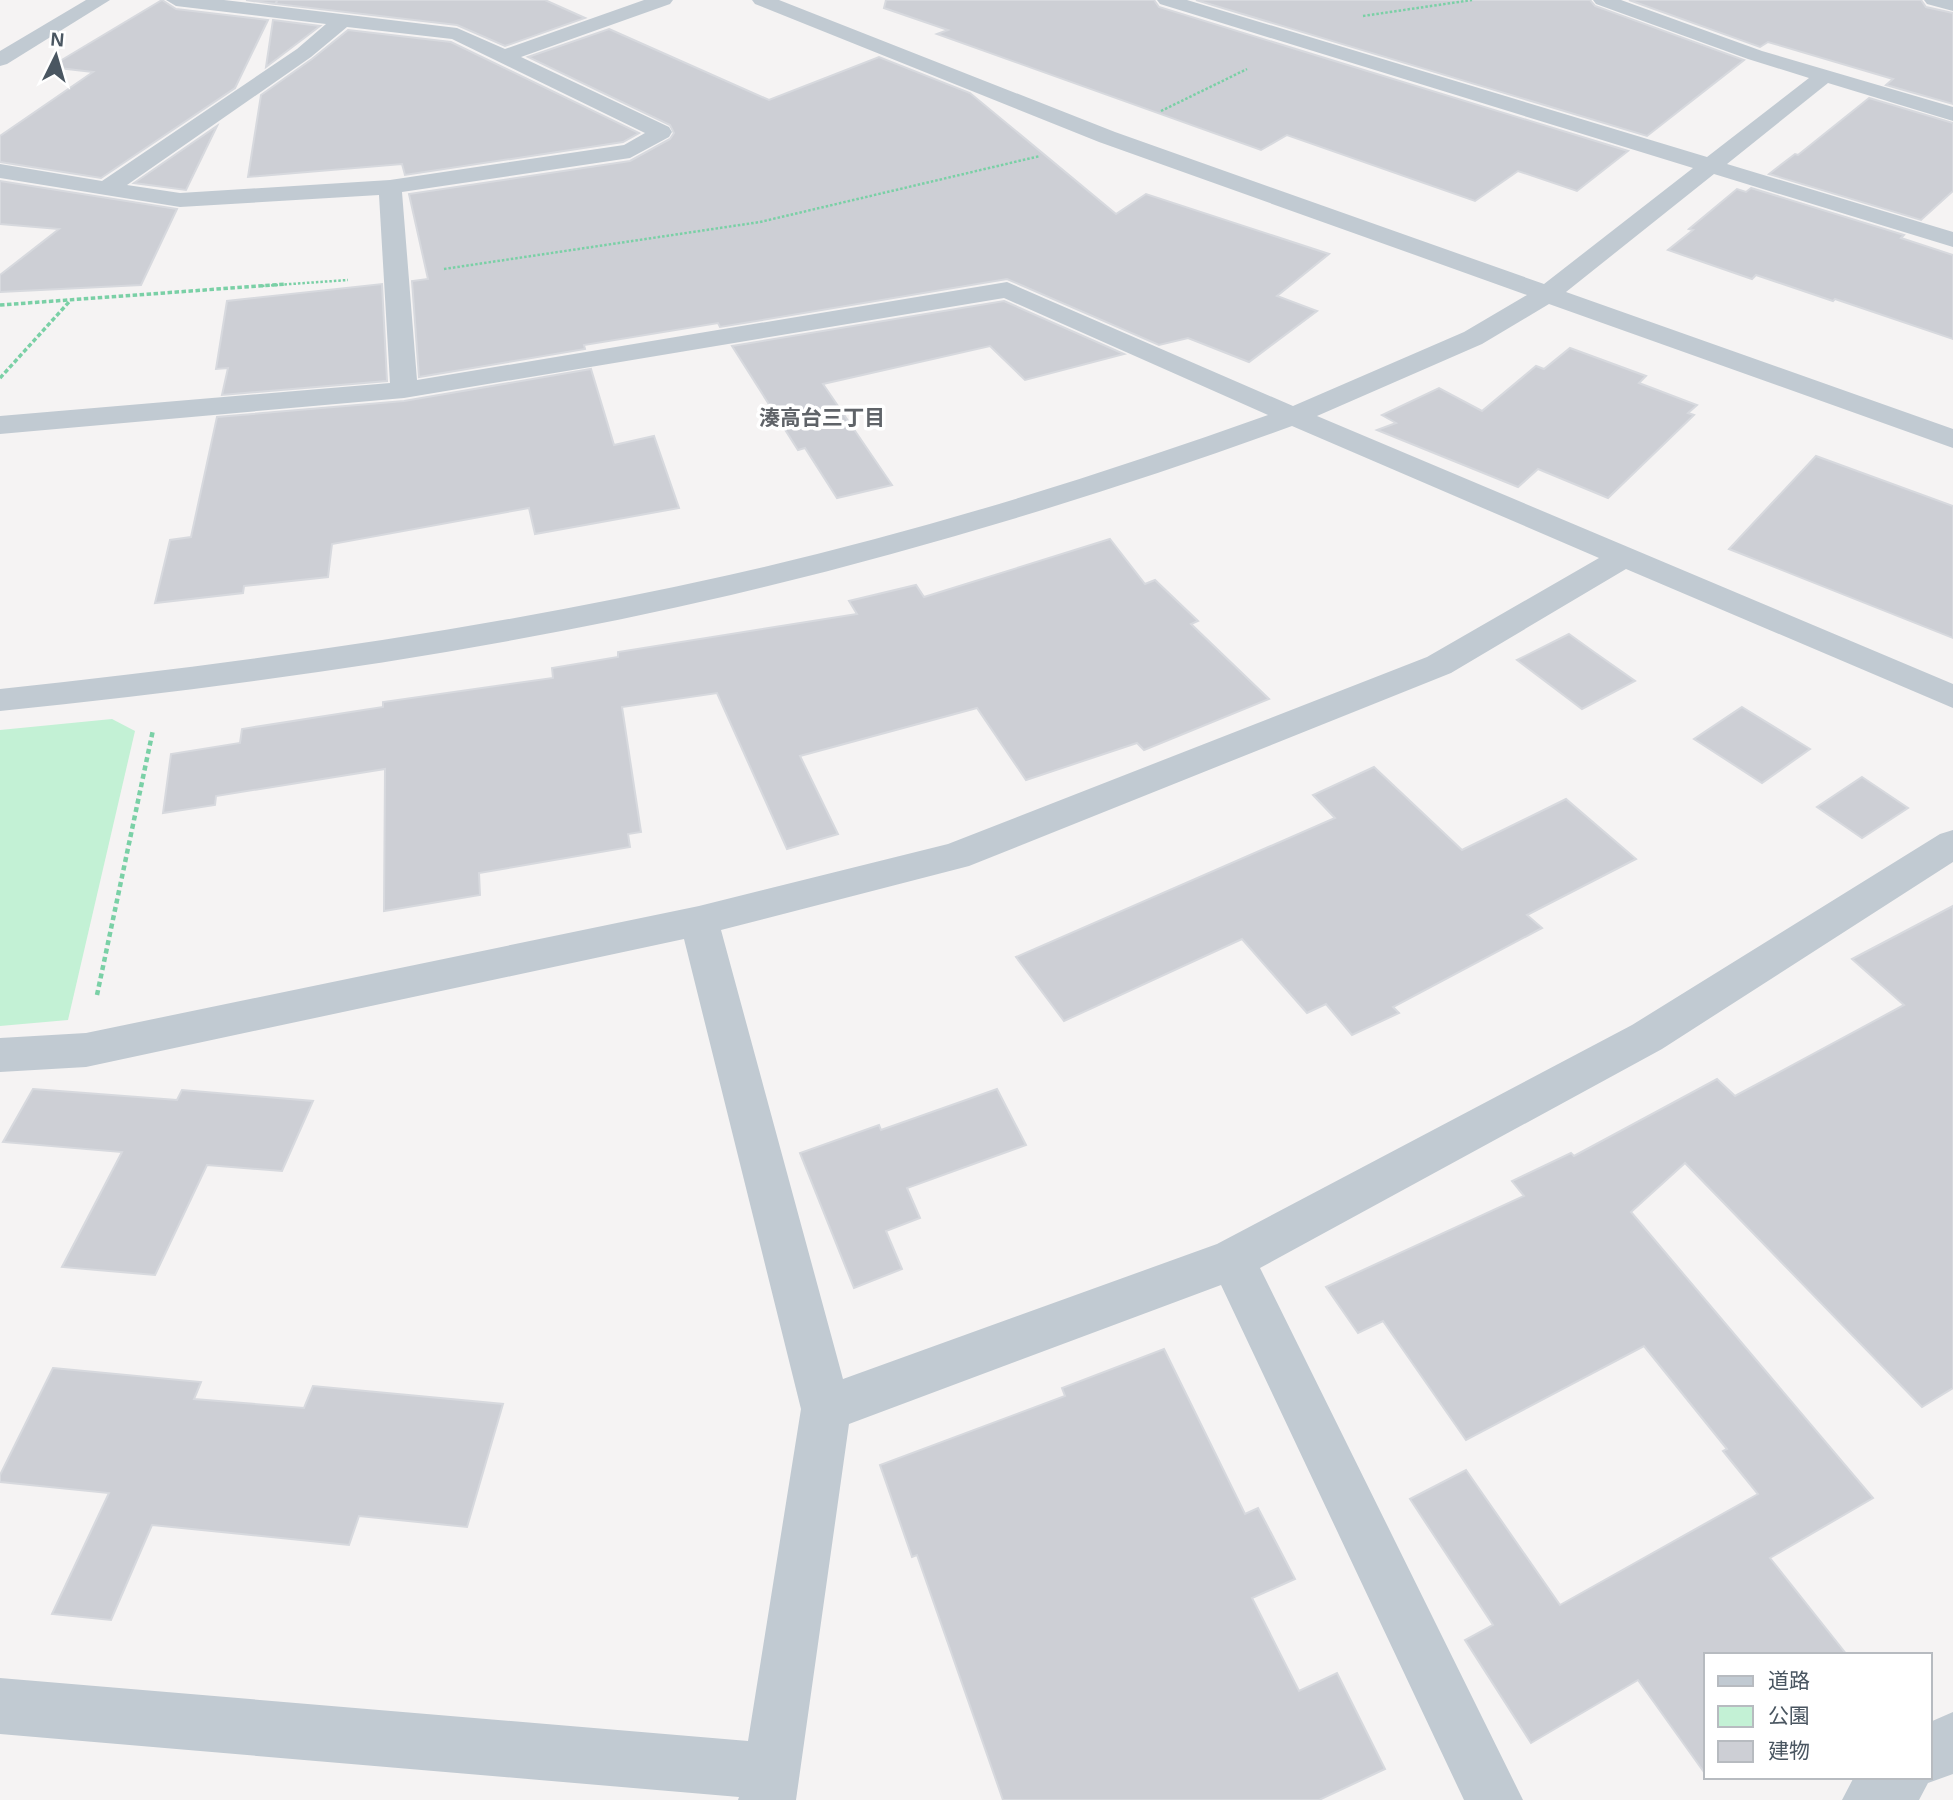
<svg xmlns="http://www.w3.org/2000/svg" width="1953" height="1800" font-family="Helvetica,'Noto Sans JP',sans-serif">
	<rect width="100%" height="100%" fill="#f5f3f3"/>
	<!-- green -->
	<path fill="#c3f1d5" d="M 112,719 L 135,731 L 68,1020 L 0,1026 L 0,730 Z"/>
	<!-- building -->
	<g fill="#cdcfd5" stroke="#d7d9de" stroke-width="2">
		<path d="M 162,0 L 176,9 L 268,20 L 235,88 L 101,178 L 0,162 L 0,136 L 93,72 L 50,67 Z"/>
		<path d="M 246,0 L 545,0 L 585,18 L 505,46 L 457,25 L 276,4 L 277,1 L 275,4 Z"/>
		<path d="M 886,0 L 1154,0 L 1159,7 L 1628,151 L 1577,191 L 1518,171 L 1475,201 L 1287,135 L 1261,150 L 937,34 L 948,30 L 884,8 Z"/>
		<path d="M 1196,0 L 1590,0 L 1595,6 L 1744,60 L 1647,136 Z"/>
		<path d="M 1629,0 L 1921,0 L 1926,7 L 1953,13 L 1953,104 L 1886,85 L 1893,79 L 1768,42 L 1760,47 Z"/>
		<path d="M 273,20 L 320,26 L 266,67 Z"/>
		<path d="M 609,29 L 769,100 L 879,57 L 970,93 L 1116,214 L 1146,194 L 1329,254 L 1277,296 L 1317,311 L 1249,362 L 1188,338 L 1159,345 L 1007,279 L 720,327 L 718,323 L 584,345 L 585,349 L 419,377 L 412,281 L 428,279 L 409,194 L 630,161 L 670,139 L 674,133 L 670,125 L 528,57 Z"/>
		<path d="M 348,30 L 451,42 L 639,133 L 623,142 L 405,175 L 402,164 L 248,177 L 261,95 L 312,59 Z"/>
		<path d="M 1869,98 L 1953,123 L 1953,191 L 1921,220 L 1769,174 L 1795,154 L 1798,155 Z"/>
		<path d="M 217,126 L 186,190 L 134,183 Z"/>
		<path d="M 0,181 L 177,209 L 141,285 L 0,292 L 0,275 L 59,229 L 0,224 Z"/>
		<path d="M 1751,188 L 1904,235 L 1901,238 L 1953,255 L 1953,339 L 1835,299 L 1833,301 L 1756,275 L 1752,279 L 1668,250 L 1693,230 L 1689,229 L 1737,189 L 1746,192 Z"/>
		<path d="M 382,284 L 387,381 L 222,395 L 228,368 L 216,369 L 227,301 Z"/>
		<path d="M 1004,301 L 1124,354 L 1025,380 L 990,346 L 823,384 L 892,485 L 837,498 L 805,448 L 798,450 L 732,346 Z"/>
		<path d="M 1570,348 L 1646,376 L 1639,383 L 1697,405 L 1688,413 L 1694,415 L 1608,498 L 1538,469 L 1518,487 L 1377,430 L 1396,423 L 1382,415 L 1439,388 L 1482,411 L 1536,366 L 1544,369 Z"/>
		<path d="M 591,369 L 614,445 L 654,436 L 679,508 L 535,534 L 529,508 L 332,544 L 328,577 L 244,586 L 243,593 L 155,603 L 170,540 L 191,537 L 217,417 L 404,401 Z"/>
		<path d="M 1816,456 L 1953,506 L 1953,638 L 1729,549 Z"/>
		<path d="M 1110,539 L 1145,584 L 1155,580 L 1198,621 L 1191,624 L 1269,699 L 1144,750 L 1137,743 L 1026,780 L 977,708 L 800,756 L 838,834 L 787,849 L 717,693 L 622,707 L 641,832 L 628,834 L 630,847 L 479,873 L 480,895 L 384,911 L 385,769 L 216,796 L 215,805 L 163,813 L 171,754 L 240,743 L 242,729 L 383,707 L 383,702 L 553,678 L 552,668 L 618,657 L 618,652 L 857,614 L 849,601 L 916,585 L 924,597 Z"/>
		<path d="M 1569,634 L 1594,652 L 1635,681 L 1582,709 L 1517,660 Z"/>
		<path d="M 1742,707 L 1810,749 L 1762,783 L 1694,739 Z"/>
		<path d="M 1374,767 L 1462,850 L 1566,799 L 1636,859 L 1527,915 L 1542,928 L 1393,1007 L 1399,1013 L 1352,1035 L 1326,1004 L 1307,1013 L 1242,939 L 1064,1021 L 1016,957 L 1335,818 L 1313,795 Z"/>
		<path d="M 1862,777 L 1908,808 L 1862,838 L 1817,807 Z"/>
		<path d="M 1953,906 L 1953,1388 L 1922,1407 L 1685,1163 L 1631,1212 L 1873,1498 L 1770,1558 L 1847,1655 L 1706,1655 L 1706,1775 L 1638,1680 L 1531,1743 L 1465,1640 L 1493,1625 L 1410,1499 L 1466,1470 L 1560,1605 L 1758,1494 L 1723,1451 L 1727,1449 L 1644,1346 L 1466,1440 L 1383,1321 L 1358,1333 L 1326,1287 L 1524,1196 L 1512,1181 L 1571,1153 L 1574,1156 L 1717,1079 L 1735,1096 L 1904,1005 L 1852,959 Z"/>
		<path d="M 33,1089 L 177,1100 L 182,1090 L 313,1101 L 282,1171 L 207,1165 L 155,1275 L 62,1267 L 122,1152 L 3,1142 Z"/>
		<path d="M 997,1089 L 1026,1145 L 907,1188 L 920,1218 L 886,1231 L 902,1269 L 854,1288 L 800,1153 L 879,1125 L 881,1130 Z"/>
		<path d="M 1164,1349 L 1245,1514 L 1258,1508 L 1295,1579 L 1252,1598 L 1299,1691 L 1337,1673 L 1385,1769 L 1319,1800 L 1003,1800 L 917,1555 L 912,1557 L 880,1465 L 1065,1396 L 1062,1388 Z"/>
		<path d="M 53,1368 L 201,1382 L 194,1399 L 304,1408 L 313,1386 L 503,1404 L 467,1527 L 359,1516 L 349,1545 L 152,1525 L 111,1620 L 52,1614 L 109,1493 L 0,1482 L 0,1475 Z"/>
	</g>
	<g fill="none" stroke-linecap="round" stroke-linejoin="round">
		<!-- path-far2 -->
		<g stroke="#7ad0a6" stroke-width="2.5" stroke-dasharray="2.5 2" stroke-linecap="butt">
			<path d="M 1363,16 L 1472,0"/>
			<path d="M 1161,111 L 1247,69"/>
			<path d="M 444,269 L 760,222 L 1040,156"/>
			<path d="M 262,286 L 348,280"/>
		</g>
		<!-- path-far1 -->
		<g stroke="#7ad0a6" stroke-width="3.5" stroke-dasharray="4.5 2.5" stroke-linecap="butt">
			<path d="M 0,305 L 286,284"/>
			<path d="M 0,378 L 69,302"/>
		</g>
		<!-- path -->
		<path stroke="#7ad0a6" stroke-width="4.5" stroke-dasharray="5 3.5" stroke-linecap="butt" d="M 97,995 L 153,730"/>
		<!-- minor -->
		<g fill="#c1cad2" fill-rule="evenodd">
			<path d="M 86,0 L 110,0 L 7,64 L 0,66 L 0,51 Z"/>
			<path d="M 166,0 L 224,0 L 457,28 L 505,49 L 644,0 L 673,0 L 670,4 L 521,57 L 669,127 L 672,132 L 669,137 L 630,158 L 402,192 L 417,380 L 1007,282 L 1293,406 L 1464,332 L 1527,295 L 1099,142 L 755,4 L 752,0 L 779,0 L 1115,132 L 1544,284 L 1693,168 L 1160,4 L 1157,0 L 1187,0 L 1707,157 L 1809,78 L 1748,59 L 1596,4 L 1593,0 L 1621,0 L 1762,51 L 1953,107 L 1953,121 L 1828,83 L 1727,164 L 1953,232 L 1953,247 L 1714,174 L 1566,292 L 1953,429 L 1953,448 L 1549,304 L 1482,344 L 1317,416 L 1953,684 L 1953,708 L 1626,569 L 1451,673 L 969,866 L 721,930 L 843,1379 L 1217,1244 L 1632,1025 L 1940,834 L 1953,830 L 1953,862 L 1662,1049 L 1260,1268 L 1523,1800 L 1464,1800 L 1221,1285 L 849,1424 L 796,1800 L 738,1800 L 739,1797 L 0,1734 L 0,1678 L 748,1741 L 801,1409 L 684,939 L 86,1067 L 0,1072 L 0,1038 L 86,1033 L 699,906 L 948,844 L 1427,657 L 1599,558 L 1292,426 C 1108,493 921,550 731,595 C 491,651 245,686 0,711 L 0,689 C 244,663 489,629 729,575 C 912,534 1092,478 1268,415 L 1004,298 L 404,398 L 0,434 L 0,416 L 390,383 L 379,195 L 180,207 L 0,178 L 0,164 L 102,181 L 297,49 L 326,24 L 176,6 ZM 347,27 L 452,39 L 645,133 L 624,145 L 390,180 L 180,193 L 127,185 L 311,57 Z"/>
			<path d="M 1924,0 L 1953,0 L 1953,11 L 1927,4 Z"/>
			<path d="M 1953,1712 L 1953,1774 L 1928,1783 L 1919,1800 L 1842,1800 L 1854,1777 L 1930,1777 L 1930,1722 Z"/>
		</g>
	</g>
	<g text-anchor="middle" stroke-width="7" stroke-linejoin="round" paint-order="stroke">
		<!-- far-neighbourhood labels -->
		<g font-size="21" font-weight="bold" fill="#5f6368" stroke="#fff">
			<text x="822" y="425">湊高台三丁目</text>
		</g>
	</g>
	<!-- legend -->
	<rect x="1704" y="1653" width="228" height="126" fill="#ffffff" stroke="#b7bbc0" stroke-width="2"/>
	<rect x="1718" y="1676" width="35" height="10" fill="#c1cad2" stroke="#b7bbc0" stroke-width="2"/>
	<text x="1768" y="1688" font-size="21" fill="#4a5661">道路</text>
	<rect x="1718" y="1706" width="35" height="21" fill="#c3f1d5" stroke="#b7bbc0" stroke-width="2"/>
	<text x="1768" y="1723" font-size="21" fill="#4a5661">公園</text>
	<rect x="1718" y="1741" width="35" height="21" fill="#cdcfd5" stroke="#b7bbc0" stroke-width="2"/>
	<text x="1768" y="1758" font-size="21" fill="#4a5661">建物</text>
	<!-- north arrow -->
	<g transform="translate(56 56) rotate(5)" stroke="#ffffff" stroke-width="5" paint-order="stroke">
	<path d="M0-5L12 26L0 18L-12 26Z" fill="#4a5661"/>
	<text y="-10" font-size="19" font-weight="bold" text-anchor="middle" fill="#4a5661">N</text>
	</g>
</svg>
